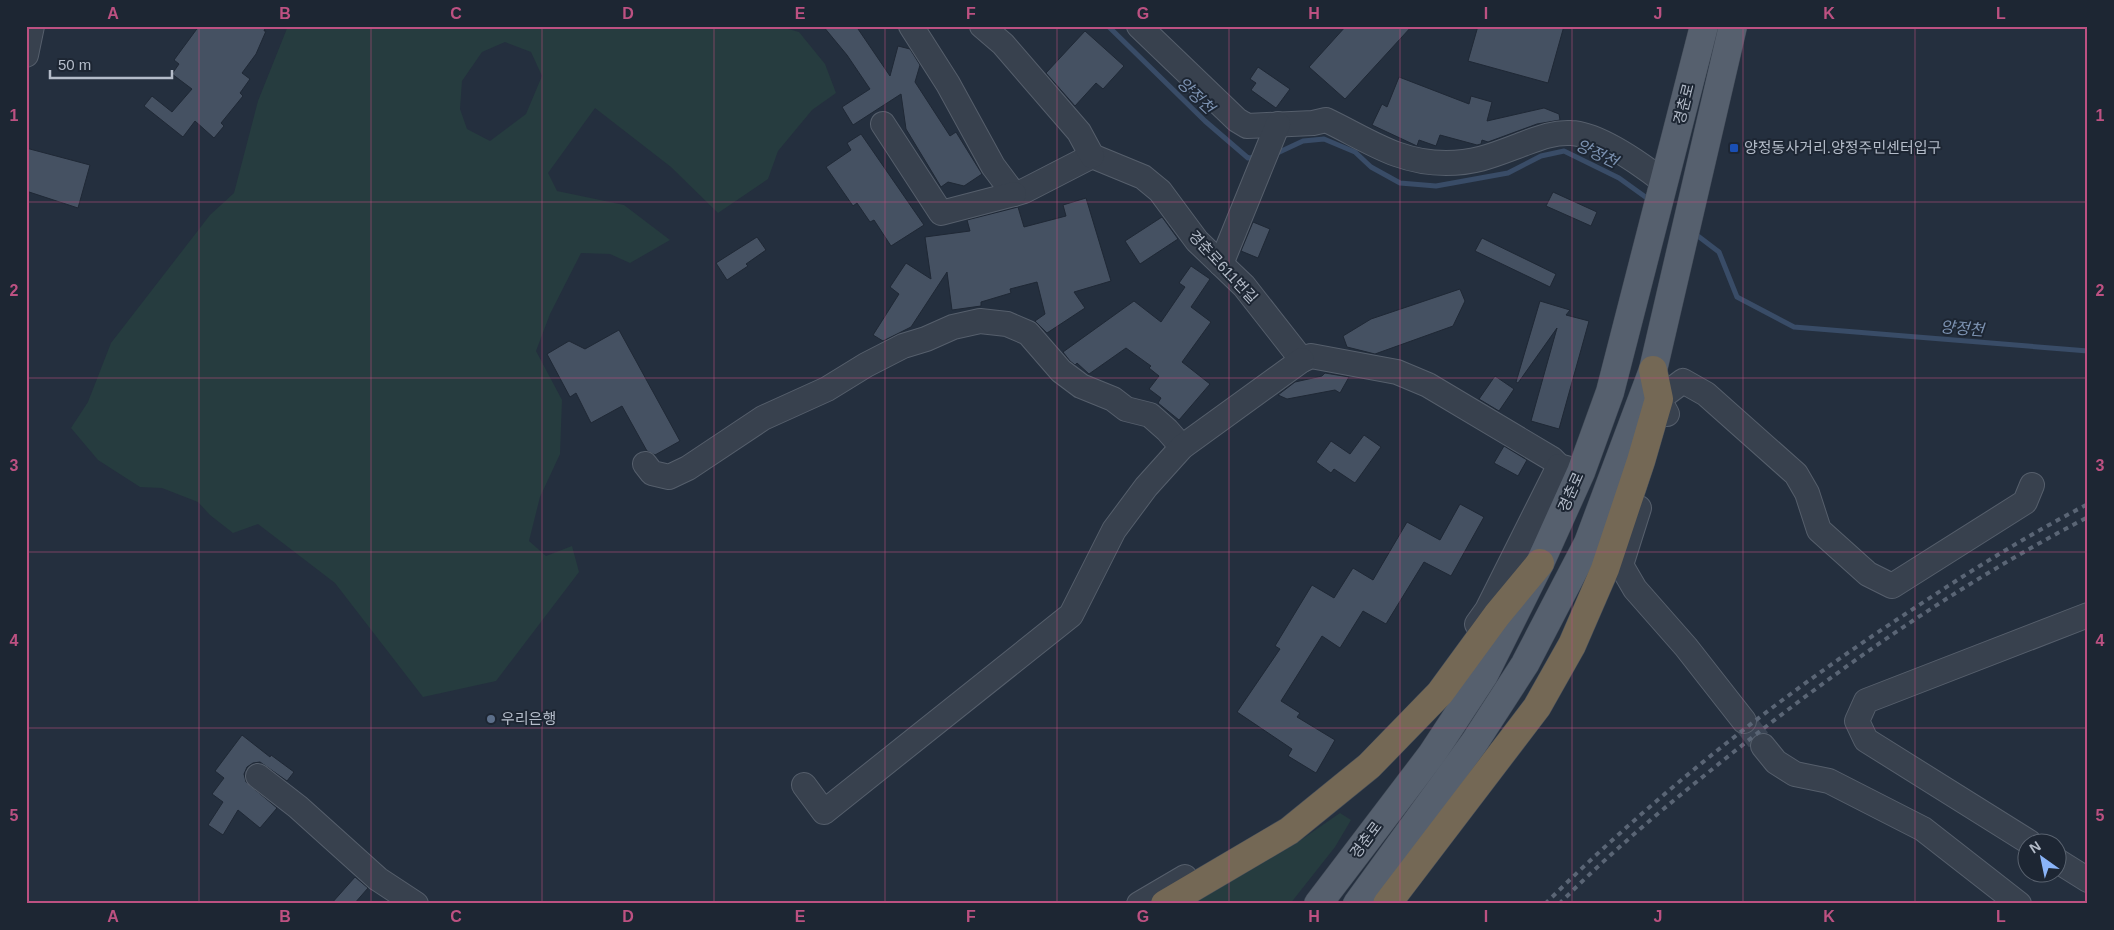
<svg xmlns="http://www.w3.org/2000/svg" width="2114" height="930" font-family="Helvetica,'Noto Sans KR',sans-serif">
	<rect width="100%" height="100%" fill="#242f3e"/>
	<!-- green -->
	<g fill="#263c3f" fill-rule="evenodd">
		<path d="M 288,26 L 778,26 L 799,32 L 825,64 L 836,93 L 812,110 L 778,151 L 768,179 L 718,213 L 671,167 L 595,108 L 548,173 L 557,191 L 624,205 L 670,240 L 630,263 L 610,254 L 581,253 L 550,314 L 536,351 L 562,400 L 560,454 L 540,497 L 529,541 L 546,556 L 572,546 L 579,572 L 496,681 L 423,697 L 335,583 L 258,524 L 233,533 L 210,515 L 198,502 L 162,488 L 140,487 L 98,460 L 71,428 L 88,402 L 111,343 L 210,215 L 234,193 L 258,101 ZM 505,42 L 531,52 L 542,76 L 526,114 L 490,141 L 467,129 L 460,109 L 462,81 L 482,52 Z"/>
		<path d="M 1340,813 L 1351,820 L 1335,847 L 1290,904 L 1191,904 L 1295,844 Z"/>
	</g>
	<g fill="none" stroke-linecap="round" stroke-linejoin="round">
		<!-- stream -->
		<g stroke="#394c67" stroke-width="5">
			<path d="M 1108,26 L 1205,121 L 1248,158 L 1257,157"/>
			<path d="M 1273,155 L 1303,141 L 1324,139 L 1355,152 L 1371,167 L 1400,183 L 1436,186 L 1508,173 L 1541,156 L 1564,151 L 1619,178 L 1651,201"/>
			<path d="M 1694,233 L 1719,252 L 1737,297 L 1794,327 L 2088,351"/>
		</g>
	</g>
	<!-- building -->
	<g fill="#455162" stroke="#1f2835">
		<path d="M 199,26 L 266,26 L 264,31 L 266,31 L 256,54 L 242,73 L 250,79 L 240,93 L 243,96 L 221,123 L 224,126 L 214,138 L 195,121 L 183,137 L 144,106 L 152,96 L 172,112 L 192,89 L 172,74 L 179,64 L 174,60 Z"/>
		<path d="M 823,26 L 856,26 L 890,76 L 898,46 L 910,49 L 920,65 L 915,82 L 950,136 L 956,132 L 982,174 L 964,186 L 948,182 L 941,187 L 906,129 L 901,94 L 853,125 L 842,107 L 870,89 L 847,55 Z"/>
		<path d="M 1346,26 L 1412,26 L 1345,99 L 1309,67 Z"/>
		<path d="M 1478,26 L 1564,26 L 1548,83 L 1468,61 Z"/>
		<path d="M 1085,31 L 1124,66 L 1103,89 L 1096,83 L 1075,106 L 1046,73 Z"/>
		<path d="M 1258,67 L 1290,89 L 1276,108 L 1251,90 L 1256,83 L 1250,79 Z"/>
		<path d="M 1399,77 L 1469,104 L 1471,96 L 1492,102 L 1487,121 L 1544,108 L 1559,114 L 1560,120 L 1537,124 L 1488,142 L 1482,140 L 1481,144 L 1477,145 L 1440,135 L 1436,146 L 1419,140 L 1417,146 L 1372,125 L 1382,104 L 1387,107 Z"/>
		<path d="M 861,134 L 924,225 L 891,246 L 874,220 L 870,222 L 857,203 L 853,206 L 826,167 L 851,150 L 847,143 Z"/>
		<path d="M 26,148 L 90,165 L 78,208 L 26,191 Z"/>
		<path d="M 1553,192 L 1597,212 L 1591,226 L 1546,206 Z"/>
		<path d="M 1086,198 L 1111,281 L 1074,292 L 1085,308 L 1047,333 L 1035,321 L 1045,314 L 1037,282 L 1010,289 L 1011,293 L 981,302 L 981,306 L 952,310 L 947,272 L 911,327 L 883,341 L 873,335 L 899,294 L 890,287 L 906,263 L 931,279 L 925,237 L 970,231 L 967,220 L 1018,207 L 1024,227 L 1066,216 L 1063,205 Z"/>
		<path d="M 1162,217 L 1178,239 L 1140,264 L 1125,241 Z"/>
		<path d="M 1253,222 L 1270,229 L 1258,258 L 1241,251 Z"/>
		<path d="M 757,237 L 766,250 L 746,264 L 748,266 L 727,280 L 716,263 Z"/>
		<path d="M 1482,238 L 1556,274 L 1550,287 L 1475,251 Z"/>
		<path d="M 1191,266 L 1210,279 L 1191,307 L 1211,322 L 1182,362 L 1210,384 L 1179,420 L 1158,403 L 1161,398 L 1149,389 L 1159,376 L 1149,368 L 1151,366 L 1126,348 L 1089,374 L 1077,363 L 1075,365 L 1070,361 L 1063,352 L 1134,301 L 1161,322 L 1185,287 L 1179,283 Z"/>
		<path d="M 1460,289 L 1465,301 L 1453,326 L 1375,354 L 1347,347 L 1343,336 L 1371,319 Z"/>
		<path d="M 1540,301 L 1570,310 L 1566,315 L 1589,321 L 1559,429 L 1531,421 L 1557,328 L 1518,383 L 1516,382 Z"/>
		<path d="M 619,330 L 680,441 L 655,455 L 647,451 L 622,406 L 591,423 L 576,393 L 570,397 L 547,354 L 569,341 L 585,349 Z"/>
		<path d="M 1325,373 L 1349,377 L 1340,393 L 1335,390 L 1287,399 L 1278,395 L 1295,382 L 1322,376 Z"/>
		<path d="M 1495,376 L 1514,389 L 1499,411 L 1479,399 Z"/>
		<path d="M 1364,435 L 1381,447 L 1355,483 L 1334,469 L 1331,473 L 1316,462 L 1331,441 L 1350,454 Z"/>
		<path d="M 1504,446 L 1527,460 L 1518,476 L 1494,463 Z"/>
		<path d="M 1460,504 L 1484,517 L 1451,576 L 1424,562 L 1386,624 L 1363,611 L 1340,648 L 1322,636 L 1281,701 L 1300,713 L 1297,717 L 1335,740 L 1316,773 L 1288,756 L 1292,749 L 1237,712 L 1280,649 L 1275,646 L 1312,585 L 1334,598 L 1353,568 L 1373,580 L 1407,522 L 1440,540 Z"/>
		<path d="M 242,735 L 270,757 L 271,755 L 294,772 L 287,781 L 260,762 L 253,763 L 247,767 L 244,774 L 246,782 L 277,808 L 260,828 L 238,810 L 223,835 L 208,825 L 223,802 L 212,794 L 224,778 L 215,771 Z"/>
		<path d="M 355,877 L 368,888 L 354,904 L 331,904 Z"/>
	</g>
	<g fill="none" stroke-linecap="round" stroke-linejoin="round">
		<!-- minor-tunnel -->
		<path stroke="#3a4453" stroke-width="24" stroke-dasharray="24 12" stroke-linecap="butt" d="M 1744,721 L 1763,746"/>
		<defs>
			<g id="minor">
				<path d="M 911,26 L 948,84 L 993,166 L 1014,194 L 1024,191 L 1092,156 L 1143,177 L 1160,191 L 1197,241 L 1244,286 L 1302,360 L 1311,356 L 1397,372 L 1428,385 L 1552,459 L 1559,466 L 1581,472"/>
				<path d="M 982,26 L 1003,44 L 1079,132 L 1092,156"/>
				<path d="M 1139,26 L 1237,120 L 1247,126 L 1313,123 L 1326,120 C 1368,140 1398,163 1446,163 C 1477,163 1496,154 1523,144 C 1539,138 1554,132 1571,133 C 1599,134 1642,165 1664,182"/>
				<path d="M 26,55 L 32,26"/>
				<path d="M 883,124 L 941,213 L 1014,194"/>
				<path d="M 1221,264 L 1278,124"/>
				<path d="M 1667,414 L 1659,399 L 1683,381 L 1706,394 L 1796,474 L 1807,493 L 1819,530 L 1868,574 L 1892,586 L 2025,502 L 2032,485"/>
				<path d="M 645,464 L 652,473 L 669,477 L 688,468 L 763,418 L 827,389 L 866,365 L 903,346 L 926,339 L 953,327 L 980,321 L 1007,324 L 1028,333 L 1061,371 L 1081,386 L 1113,399 L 1126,409 L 1150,415 L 1167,430 L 1182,447"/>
				<path d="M 1639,508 L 1621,565 L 1635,589 L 1686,647 L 1744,721"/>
				<path d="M 1477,624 L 1487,610 L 1559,466"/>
				<path d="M 1763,746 L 1776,762 L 1795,774 L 1829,781 L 1923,829 L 2019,904"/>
				<path d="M 258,776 L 298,807 L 378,879 L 416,904"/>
				<path d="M 804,785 L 824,812 L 1071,615 L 1114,530 L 1146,487 L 1182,447 L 1302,360"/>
				<path d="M 2029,842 L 1866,740 L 1857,721 L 1866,701 L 2088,615"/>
				<path d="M 2056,860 L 2088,880"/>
				<path d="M 1139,904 L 1185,877"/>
			</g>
			<g id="major">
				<path d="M 1318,904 L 1432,754 L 1484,675 L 1540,563 L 1581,472 L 1610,392 L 1704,26"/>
				<path d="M 1357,904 L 1474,743 L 1525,664 L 1588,543 L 1653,370 L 1733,26"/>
			</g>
			<g id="highway">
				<path d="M 1165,904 L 1289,831 L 1369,766 L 1440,693 L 1497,615 L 1540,563"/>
				<path d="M 1387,904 L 1537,707 L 1572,645 L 1605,569 L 1641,461 L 1659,399 L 1653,370"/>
			</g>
		</defs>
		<!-- minor casing -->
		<use href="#minor" stroke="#565f6c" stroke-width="26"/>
		<!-- major casing -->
		<use href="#major" stroke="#414a57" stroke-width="29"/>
		<!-- highway casing -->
		<use href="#highway" stroke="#434c59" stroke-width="29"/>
		<!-- minor -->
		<use href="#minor" stroke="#38414e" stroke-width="24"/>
		<!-- major -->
		<use href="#major" stroke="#56606e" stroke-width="28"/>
		<!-- highway -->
		<use href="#highway" stroke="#746855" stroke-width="28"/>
		<!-- rail -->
		<g stroke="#5a6575" stroke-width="4" stroke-dasharray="5 5" stroke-linecap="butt">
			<path d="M 1545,904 C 1657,793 1781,695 1913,609 C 1970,571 2028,535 2088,504"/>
			<path d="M 1559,904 C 1608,855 1661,810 1715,767 C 1831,673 1955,586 2088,517"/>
		</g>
	</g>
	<!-- grid -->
	<path fill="none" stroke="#bd5182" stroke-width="1" stroke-opacity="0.55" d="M 199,26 L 199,904M 371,26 L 371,904M 542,26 L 542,904M 714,26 L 714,904M 885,26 L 885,904M 1057,26 L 1057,904M 1229,26 L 1229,904M 1400,26 L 1400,904M 1572,26 L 1572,904M 1743,26 L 1743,904M 1915,26 L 1915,904M 26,202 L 2088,202M 26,378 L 2088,378M 26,552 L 2088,552M 26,728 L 2088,728"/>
	<!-- markers -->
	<rect fill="#1a4fb4" stroke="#1d2633" stroke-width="2" x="1729" y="143" width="10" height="10" rx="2.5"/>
	<circle fill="#5c6f8a" stroke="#1d2633" stroke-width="2" cx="491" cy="719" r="5"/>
	<g text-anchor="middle" stroke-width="4" stroke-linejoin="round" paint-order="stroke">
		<!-- street labels -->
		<g font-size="15" fill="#b4bcc9" stroke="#1d2633">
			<text transform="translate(1684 104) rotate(-76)" y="5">경춘로</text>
			<text transform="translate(1223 267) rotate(47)" y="5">경춘로611번길</text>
			<text transform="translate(1571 492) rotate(-66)" y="5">경춘로</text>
			<text transform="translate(1366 840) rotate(-53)" y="5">경춘로</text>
		</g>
		<!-- poi labels -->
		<g font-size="15" fill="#b4bcc9" stroke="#1d2633" text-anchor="start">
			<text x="1744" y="153">양정동사거리.양정주민센터입구</text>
			<text x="501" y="724">우리은행</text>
		</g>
		<!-- water labels -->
		<g font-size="16" font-style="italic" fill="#7c92b1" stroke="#1d2633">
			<text transform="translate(1196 95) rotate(44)" y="6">양정천</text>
			<text transform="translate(1597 153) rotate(26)" y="6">양정천</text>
			<text transform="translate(1962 328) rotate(5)" y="6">양정천</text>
		</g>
	</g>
	<!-- border -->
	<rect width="2114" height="930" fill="none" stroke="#1d2633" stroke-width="55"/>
	<!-- north arrow -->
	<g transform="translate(2042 858) rotate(327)"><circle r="24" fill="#1d2633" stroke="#59626f"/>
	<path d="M0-4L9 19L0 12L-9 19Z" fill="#8ab4f8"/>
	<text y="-8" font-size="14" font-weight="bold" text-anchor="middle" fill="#b4bcc9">N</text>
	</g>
	<!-- scale -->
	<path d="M50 70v8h122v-8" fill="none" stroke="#b4bcc9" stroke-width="2.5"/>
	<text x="58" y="70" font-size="15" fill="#b4bcc9" stroke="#1d2633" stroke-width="4" paint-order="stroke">50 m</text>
	<rect x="28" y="28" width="2058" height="874" fill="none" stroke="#bd5182" stroke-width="2"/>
	<g font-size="16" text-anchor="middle" font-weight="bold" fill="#bd5182">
		<text x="113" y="19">A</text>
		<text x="285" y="19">B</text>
		<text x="456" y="19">C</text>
		<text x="628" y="19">D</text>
		<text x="800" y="19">E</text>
		<text x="971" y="19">F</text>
		<text x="1143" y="19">G</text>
		<text x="1314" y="19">H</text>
		<text x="1486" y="19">I</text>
		<text x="1658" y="19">J</text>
		<text x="1829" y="19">K</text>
		<text x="2001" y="19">L</text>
		<text x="14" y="121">1</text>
		<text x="2100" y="121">1</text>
		<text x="14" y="296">2</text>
		<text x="2100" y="296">2</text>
		<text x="14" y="471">3</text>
		<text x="2100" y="471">3</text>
		<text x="14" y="646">4</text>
		<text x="2100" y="646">4</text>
		<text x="14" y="821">5</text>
		<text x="2100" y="821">5</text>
		<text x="113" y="922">A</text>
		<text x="285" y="922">B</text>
		<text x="456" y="922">C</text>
		<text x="628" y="922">D</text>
		<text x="800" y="922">E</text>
		<text x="971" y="922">F</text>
		<text x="1143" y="922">G</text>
		<text x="1314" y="922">H</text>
		<text x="1486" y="922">I</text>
		<text x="1658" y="922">J</text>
		<text x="1829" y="922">K</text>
		<text x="2001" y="922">L</text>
	</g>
</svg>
